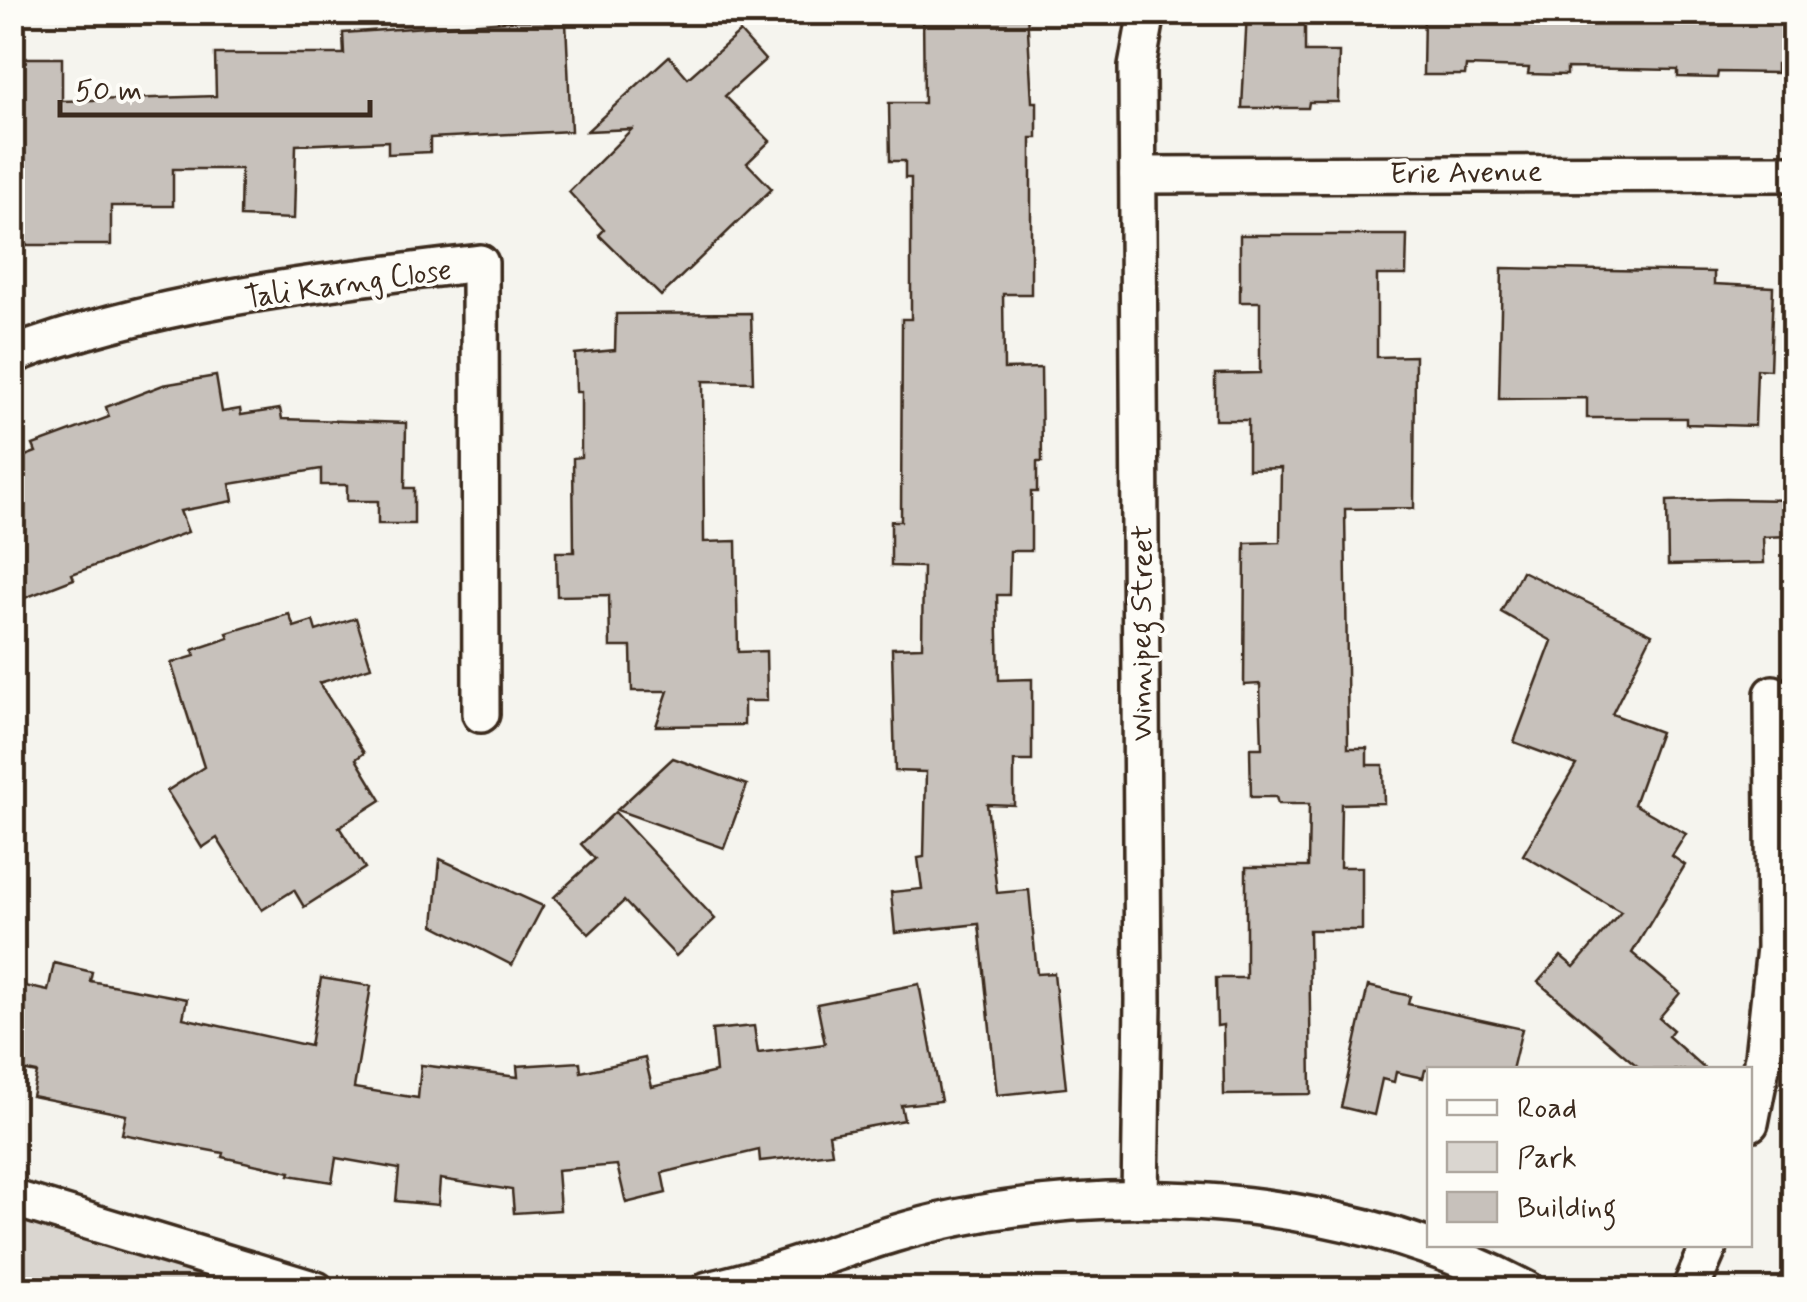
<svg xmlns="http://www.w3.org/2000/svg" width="1807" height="1302" font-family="Mynerve,sans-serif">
	<rect width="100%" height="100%" fill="#f5f4ee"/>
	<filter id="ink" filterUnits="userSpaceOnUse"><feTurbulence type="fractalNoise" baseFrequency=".01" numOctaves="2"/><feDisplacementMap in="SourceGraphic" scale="20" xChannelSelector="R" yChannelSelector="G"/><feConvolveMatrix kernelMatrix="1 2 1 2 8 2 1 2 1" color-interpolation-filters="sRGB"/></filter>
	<g filter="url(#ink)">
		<!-- green -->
		<path fill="#dad6d0" stroke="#8a8077" stroke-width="2.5" d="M 13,1198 L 316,1290 L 13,1290 Z"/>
		<!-- building -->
		<g fill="#c7c1bb" stroke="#3b2a1e" stroke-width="2.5">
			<path d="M 923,12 L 1027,12 L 1032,102 L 1037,102 L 1037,138 L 1031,138 L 1031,294 L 1003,294 L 1004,369 L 1041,368 L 1042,462 L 1037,462 L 1037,492 L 1031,492 L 1031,551 L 1010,551 L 1009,595 L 997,595 L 999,680 L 1032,679 L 1032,761 L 1014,761 L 1014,805 L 987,804 L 997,893 L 1029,890 L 1037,974 L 1054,973 L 1066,1088 L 997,1095 L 979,924 L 895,933 L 891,892 L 922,889 L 918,858 L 924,857 L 926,772 L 895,771 L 892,648 L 922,647 L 923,567 L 891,566 L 891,521 L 901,521 L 902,319 L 911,319 L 911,178 L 905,178 L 905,161 L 890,161 L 889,103 L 924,103 Z"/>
			<path d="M 1247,12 L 1305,12 L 1305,52 L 1339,52 L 1338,102 L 1309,102 L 1308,108 L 1242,108 Z"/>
			<path d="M 1424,12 L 1794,12 L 1794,64 L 1777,64 L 1777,73 L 1718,72 L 1717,78 L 1678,77 L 1678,70 L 1567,68 L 1567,75 L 1528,74 L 1529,68 L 1466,66 L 1465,75 L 1423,75 Z"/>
			<path d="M 522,20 L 566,22 L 571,131 L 430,138 L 430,152 L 388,154 L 388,141 L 296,145 L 294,219 L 240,217 L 241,169 L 173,169 L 173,206 L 111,206 L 111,245 L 20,245 L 20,198 L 12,198 L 12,58 L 62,58 L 62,101 L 216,96 L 215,54 L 344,54 L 343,33 Z"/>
			<path d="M 740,32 L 765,60 L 725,96 L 770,141 L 747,163 L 772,189 L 661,296 L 599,235 L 604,230 L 569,192 L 632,129 L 587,131 L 669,56 L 688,78 Z"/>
			<path d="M 1240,235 L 1407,235 L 1406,275 L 1377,275 L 1377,357 L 1415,356 L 1414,508 L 1345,509 L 1348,748 L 1367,748 L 1367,765 L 1383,765 L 1384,803 L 1341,804 L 1340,867 L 1362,867 L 1362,930 L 1309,930 L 1311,1094 L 1224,1095 L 1223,1025 L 1217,1026 L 1216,978 L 1246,978 L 1246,867 L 1308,867 L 1309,804 L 1278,804 L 1276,797 L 1251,797 L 1250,748 L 1262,748 L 1260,684 L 1244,685 L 1245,543 L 1280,542 L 1281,468 L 1248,469 L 1248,420 L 1215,420 L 1215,374 L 1260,373 L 1260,302 L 1240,302 Z"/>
			<path d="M 1502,268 L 1714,272 L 1714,284 L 1773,287 L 1770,370 L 1757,369 L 1755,426 L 1686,424 L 1686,418 L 1587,418 L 1587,398 L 1499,399 Z"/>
			<path d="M 751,313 L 753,382 L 703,381 L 704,542 L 736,541 L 738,652 L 766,651 L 767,701 L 744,701 L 744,725 L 656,726 L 668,691 L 632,691 L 631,647 L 610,647 L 609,595 L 557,596 L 556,552 L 574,552 L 573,458 L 581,457 L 581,392 L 576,392 L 575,354 L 615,350 L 616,314 Z"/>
			<path d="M 216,376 L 222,412 L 240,409 L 241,415 L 280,409 L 282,419 L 406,423 L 405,488 L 414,488 L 414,524 L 378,524 L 378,501 L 347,501 L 347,485 L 321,485 L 321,469 L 230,484 L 233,501 L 180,511 L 188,532 L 72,574 L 74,579 L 12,603 L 12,461 L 36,452 L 33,445 L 109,417 L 106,407 L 163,385 Z"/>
			<path d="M 1725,499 L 1794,500 L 1794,536 L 1763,537 L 1764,563 L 1668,565 L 1667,501 Z"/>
			<path d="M 1522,571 L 1652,634 L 1612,714 L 1660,732 L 1634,804 L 1686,834 L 1672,856 L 1685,865 L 1632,953 L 1680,993 L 1659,1018 L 1673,1030 L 1668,1036 L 1706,1070 L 1642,1070 L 1538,982 L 1561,956 L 1574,967 L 1621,912 L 1523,855 L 1576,765 L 1514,742 L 1552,641 L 1501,612 Z"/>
			<path d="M 289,614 L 294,627 L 313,621 L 316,631 L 356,618 L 371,667 L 319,683 L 364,753 L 356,759 L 381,800 L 339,827 L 365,868 L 304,907 L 294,890 L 262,910 L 217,838 L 202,848 L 167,791 L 204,767 L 171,663 L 195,656 L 193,650 L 229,638 L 227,633 Z"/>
			<path d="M 673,758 L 747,785 L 724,848 L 617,810 Z"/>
			<path d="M 615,812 L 715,919 L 676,956 L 624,901 L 589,934 L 554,897 L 595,859 L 581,844 Z"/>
			<path d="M 440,859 L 543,906 L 512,965 L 434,925 Z"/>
			<path d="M 54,963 L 92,972 L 90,981 L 187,999 L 183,1018 L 310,1046 L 321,978 L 371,986 L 354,1088 L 418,1098 L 421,1065 L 518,1077 L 517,1066 L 580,1062 L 581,1072 L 645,1058 L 652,1087 L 716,1072 L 712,1030 L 754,1026 L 758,1053 L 825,1044 L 817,1004 L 919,984 L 941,1101 L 901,1105 L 904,1120 L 829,1134 L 832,1153 L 760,1161 L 759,1150 L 662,1173 L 666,1193 L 626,1203 L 617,1165 L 557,1170 L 560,1210 L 514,1213 L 512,1190 L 440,1179 L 438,1205 L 396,1201 L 399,1169 L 336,1158 L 332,1182 L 289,1175 L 290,1172 L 222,1157 L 223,1153 L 122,1134 L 126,1115 L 32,1096 L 37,1073 L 12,1068 L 12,983 L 48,991 Z"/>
			<path d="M 1368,986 L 1410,996 L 1408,1004 L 1522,1029 L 1512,1070 L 1425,1070 L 1423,1078 L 1396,1072 L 1394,1082 L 1382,1079 L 1374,1115 L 1341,1107 Z"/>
		</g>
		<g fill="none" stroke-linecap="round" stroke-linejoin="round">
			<defs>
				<g id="minor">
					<path d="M 1138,175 L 1794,173"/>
					<path d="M 12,355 C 161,299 324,282 480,263 L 481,714"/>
					<path d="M 1750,1123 L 1763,1057 L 1775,948 L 1773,694"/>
					<path d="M 12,1198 L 316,1290"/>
					<path d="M 1140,1199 L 1143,1000 L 1137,67 L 1147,12"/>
					<path d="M 708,1290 C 792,1272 872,1235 956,1218 C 1144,1180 1355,1199 1527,1290"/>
					<path d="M 1690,1290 L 1710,1244"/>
				</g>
			</defs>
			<!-- minor casing -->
			<use href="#minor" stroke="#3b2a1e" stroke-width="42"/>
			<!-- minor -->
			<use href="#minor" stroke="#fdfcf7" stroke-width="35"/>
		</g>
	</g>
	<g text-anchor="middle" stroke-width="8" stroke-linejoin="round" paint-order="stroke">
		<!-- street labels -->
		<g font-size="30" fill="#3b2a1e" stroke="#fdfcf7">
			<text transform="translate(1466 172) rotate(-1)" y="10">Erie Avenue</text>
			<text transform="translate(348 283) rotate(-8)" y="10">Tali Karng Close</text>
			<text transform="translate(1141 633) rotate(-90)" y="10">Winnipeg Street</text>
		</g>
	</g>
	<!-- margin -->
	<rect width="1807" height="1302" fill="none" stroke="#fdfcf7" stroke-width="50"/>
	<rect x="25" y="25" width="1757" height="1252" fill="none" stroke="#3b2a1e" stroke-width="4" filter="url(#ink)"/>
	<!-- legend -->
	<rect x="1427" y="1067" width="325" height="180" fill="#fdfcf7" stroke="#afa8a0" stroke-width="2.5"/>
	<rect x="1447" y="1100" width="50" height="15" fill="#fdfcf7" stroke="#afa8a0" stroke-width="2.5"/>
	<text x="1517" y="1117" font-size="30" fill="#3b2a1e">Road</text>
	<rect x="1447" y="1142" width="50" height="30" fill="#dad6d0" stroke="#afa8a0" stroke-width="2.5"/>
	<text x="1517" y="1167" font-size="30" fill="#3b2a1e">Park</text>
	<rect x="1447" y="1192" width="50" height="30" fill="#c7c1bb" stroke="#afa8a0" stroke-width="2.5"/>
	<text x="1517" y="1217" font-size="30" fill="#3b2a1e">Building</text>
	<!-- scale -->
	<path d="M60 100v15h310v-15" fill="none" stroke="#3b2a1e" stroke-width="5"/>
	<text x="75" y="100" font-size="30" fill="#3b2a1e" stroke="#fdfcf7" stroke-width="8" paint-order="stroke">50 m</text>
</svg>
